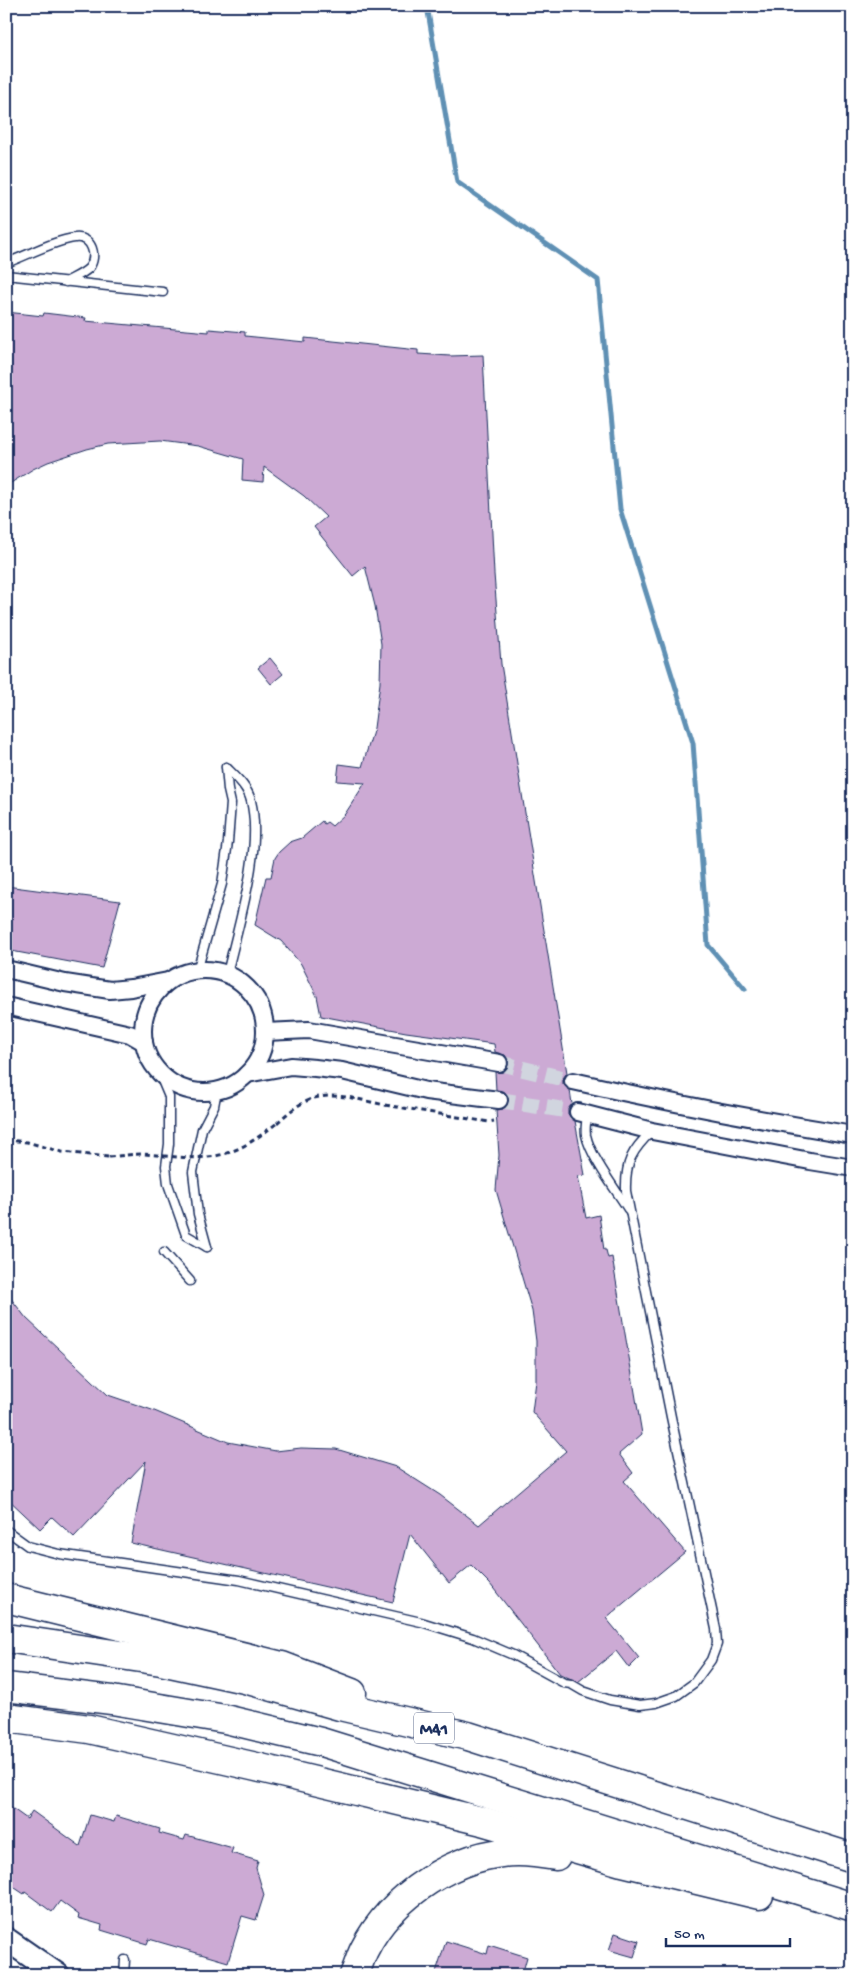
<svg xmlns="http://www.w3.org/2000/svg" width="859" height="1981" font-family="'Gochi Hand',sans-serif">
	<rect width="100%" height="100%" fill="#fff"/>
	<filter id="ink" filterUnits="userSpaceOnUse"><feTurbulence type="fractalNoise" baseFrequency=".02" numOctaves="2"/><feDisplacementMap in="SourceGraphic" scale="10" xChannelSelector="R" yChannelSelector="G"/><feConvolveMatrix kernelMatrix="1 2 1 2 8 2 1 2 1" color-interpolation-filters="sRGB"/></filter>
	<g filter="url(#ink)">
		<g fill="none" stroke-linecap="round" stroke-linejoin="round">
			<!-- stream -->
			<path stroke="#5f90b4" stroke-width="5" d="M 427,6 L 457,182 L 598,280 L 620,509 L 693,743 L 708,945 L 745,989"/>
		</g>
		<!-- building -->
		<g fill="#ccaad4" stroke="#1b2f5e">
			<path d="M 6,312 L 43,316 L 44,313 L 86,318 L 85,321 L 209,332 L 209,329 L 245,332 L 245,336 L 305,342 L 305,338 L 418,350 L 418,354 L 450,356 L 483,355 L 494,574 L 501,664 L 567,1073 L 563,1078 L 563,1084 L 570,1090 L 572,1104 L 568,1109 L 568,1114 L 575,1121 L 585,1175 L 578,1176 L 586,1218 L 599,1215 L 604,1250 L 606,1250 L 608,1258 L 612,1257 L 642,1434 L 619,1454 L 633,1473 L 624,1481 L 685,1552 L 606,1618 L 639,1658 L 629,1668 L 616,1651 L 578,1682 L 560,1674 L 490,1584 L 471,1565 L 449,1583 L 410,1534 L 393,1602 L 131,1543 L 146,1461 L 74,1537 L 52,1517 L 40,1529 L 6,1497 L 6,1292 L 26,1318 L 108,1395 L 152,1410 L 228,1442 L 276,1451 L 301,1448 L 336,1449 L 396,1467 L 440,1495 L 479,1525 L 566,1451 L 532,1412 L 536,1381 L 536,1341 L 532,1311 L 496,1190 L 499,1155 L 496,1110 L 503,1109 L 509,1101 L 505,1092 L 496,1090 L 495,1072 L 502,1072 L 506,1070 L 509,1065 L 508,1059 L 505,1055 L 495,1052 L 494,1044 L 406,1032 L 321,1016 L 317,996 L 301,964 L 281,941 L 255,925 L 266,877 L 271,877 L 275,858 L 279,852 L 290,842 L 302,838 L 322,821 L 324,824 L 327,822 L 332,826 L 345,814 L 365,783 L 337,781 L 339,764 L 362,767 L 374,728 L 380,683 L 381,644 L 375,606 L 365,566 L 353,576 L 314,527 L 326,517 L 304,496 L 264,467 L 263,482 L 242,480 L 243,459 L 198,446 L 160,441 L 108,444 L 87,449 L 48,462 L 33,469 L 6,486 Z"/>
			<path d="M 270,658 L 283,674 L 271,684 L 258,668 Z"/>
			<path d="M 6,886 L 120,901 L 102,968 L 6,950 Z"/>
			<path d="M 6,1804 L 27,1819 L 32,1811 L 80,1846 L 90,1815 L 114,1822 L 116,1816 L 160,1829 L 159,1833 L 184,1840 L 186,1835 L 233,1848 L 231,1853 L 258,1861 L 256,1868 L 264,1895 L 256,1920 L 242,1916 L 228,1962 L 149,1939 L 147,1944 L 101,1930 L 102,1925 L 78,1918 L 79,1915 L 60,1901 L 52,1912 L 25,1892 L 24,1894 L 6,1882 Z"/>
			<path d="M 615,1933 L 639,1941 L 634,1957 L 609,1950 Z"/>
			<path d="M 446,1941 L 487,1954 L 489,1945 L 527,1957 L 522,1975 L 435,1975 Z"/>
		</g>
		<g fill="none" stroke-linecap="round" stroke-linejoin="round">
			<!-- street-tunnel -->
			<g stroke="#d1d5df" stroke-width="16" stroke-dasharray="16 8" stroke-linecap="butt">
				<path d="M 499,1063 L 573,1081"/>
				<path d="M 499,1100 L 578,1112"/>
			</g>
			<defs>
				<g id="lane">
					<path d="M 6,263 C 26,256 55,240 75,238 C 92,236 98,256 89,268 C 83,274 73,278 66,282"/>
					<path d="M 6,275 L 163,292"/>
					<path d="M 226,767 C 235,776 248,787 251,801 C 263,849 238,925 227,974"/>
					<path d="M 197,971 L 222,884 L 228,842 L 231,803 L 228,790 L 226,767"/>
					<path d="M 158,1071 L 169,1097 L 169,1144 L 166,1166 L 168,1184 L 186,1235 L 207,1247"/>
					<path d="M 587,1116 C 586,1122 585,1129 586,1135 C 590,1156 616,1190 628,1209"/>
					<path d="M 207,1247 L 198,1214 L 193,1172 L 202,1129 L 214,1106 L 217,1090"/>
					<path d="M 164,1252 L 190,1281"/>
					<path d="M 6,1530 L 28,1546 L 59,1554 L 239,1580 L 421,1622 L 473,1638 L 513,1655 L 564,1683 L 571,1684 L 583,1691 L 610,1700 L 640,1705 L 656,1703 L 676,1696 L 694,1683 L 711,1660 L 717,1644 L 716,1629 L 671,1417 L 626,1191 C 625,1162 632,1150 652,1131"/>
					<path d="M 124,1975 L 125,1960"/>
				</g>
				<g id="street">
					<path d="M 6,969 L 65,983 L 110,990 L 131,988 L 168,981"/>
					<circle cx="204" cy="1031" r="61"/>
					<path d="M 6,1006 L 130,1034 L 144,1042"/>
					<path d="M 265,1032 L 309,1030 L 499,1063"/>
					<path d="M 247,1074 L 291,1066 L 315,1068 L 342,1071 L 426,1091 L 499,1100"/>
					<path d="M 573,1081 C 665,1102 759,1120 853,1135"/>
					<path d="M 578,1112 L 652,1131 L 810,1161 L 853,1168"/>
				</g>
				<path id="secondary" d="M 6,1939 L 58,1975"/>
				<g id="highway">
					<path d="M 6,1598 L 282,1666 L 352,1693"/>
					<path d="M 6,1638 L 161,1661 L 245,1679 L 340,1706 L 468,1736 L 853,1858"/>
					<path d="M 6,1687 L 112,1700 L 225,1719 L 321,1742 L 853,1907"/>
					<path d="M 6,1718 L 89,1729 L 252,1766 L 482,1821 L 622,1862 L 759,1895"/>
					<path d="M 354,1975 C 358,1967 360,1958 364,1950 C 391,1896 457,1852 518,1852 C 531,1852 544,1854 556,1856"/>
				</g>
			</defs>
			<!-- lane casing -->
			<use href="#lane" stroke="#1b2f5e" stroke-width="11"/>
			<!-- street casing -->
			<use href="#street" stroke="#1b2f5e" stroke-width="20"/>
			<!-- secondary casing -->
			<use href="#secondary" stroke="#1b2f5e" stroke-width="26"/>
			<!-- highway casing -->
			<use href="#highway" stroke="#1b2f5e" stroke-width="31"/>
			<!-- path -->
			<g stroke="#1b2f5e" stroke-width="3" stroke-dasharray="5 4" stroke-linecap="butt">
				<path d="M 277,1123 C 289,1112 302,1100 319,1097 C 344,1093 366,1102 391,1106 C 423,1111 456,1117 489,1122 L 494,1121"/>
				<path d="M 6,1140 L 27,1142 L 62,1152 L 109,1157"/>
			</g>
			<!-- lane -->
			<use href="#lane" stroke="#fff" stroke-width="8"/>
			<!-- street -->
			<use href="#street" stroke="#fff" stroke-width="16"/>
			<!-- secondary -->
			<use href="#secondary" stroke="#fff" stroke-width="22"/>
			<!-- highway -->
			<use href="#highway" stroke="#fff" stroke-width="28"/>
			<!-- path-bridge -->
			<path stroke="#1b2f5e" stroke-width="3" stroke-dasharray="5 4" stroke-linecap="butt" d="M 109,1157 C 120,1156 132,1154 143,1154 C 174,1156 206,1163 235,1150 C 250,1144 264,1133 277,1123"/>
		</g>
	</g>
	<g text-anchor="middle" stroke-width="5" stroke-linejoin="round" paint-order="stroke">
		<!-- shield labels -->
		<rect fill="#fff" stroke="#5f6d8e" stroke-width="1" x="414" y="1712.5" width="40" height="31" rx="4"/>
		<g font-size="18" font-weight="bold" fill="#1b2f5e">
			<text x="434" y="1734">M41</text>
		</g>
	</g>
	<!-- margin -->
	<rect width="859" height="1981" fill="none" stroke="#fff" stroke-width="25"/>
	<rect x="12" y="12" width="834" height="1956" fill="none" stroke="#1b2f5e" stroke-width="2" filter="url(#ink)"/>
	<!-- scale -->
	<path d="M666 1938v8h124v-8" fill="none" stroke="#1b2f5e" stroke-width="2.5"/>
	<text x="674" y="1938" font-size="15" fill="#1b2f5e" stroke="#ffffff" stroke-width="4" paint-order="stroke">50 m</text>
</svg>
